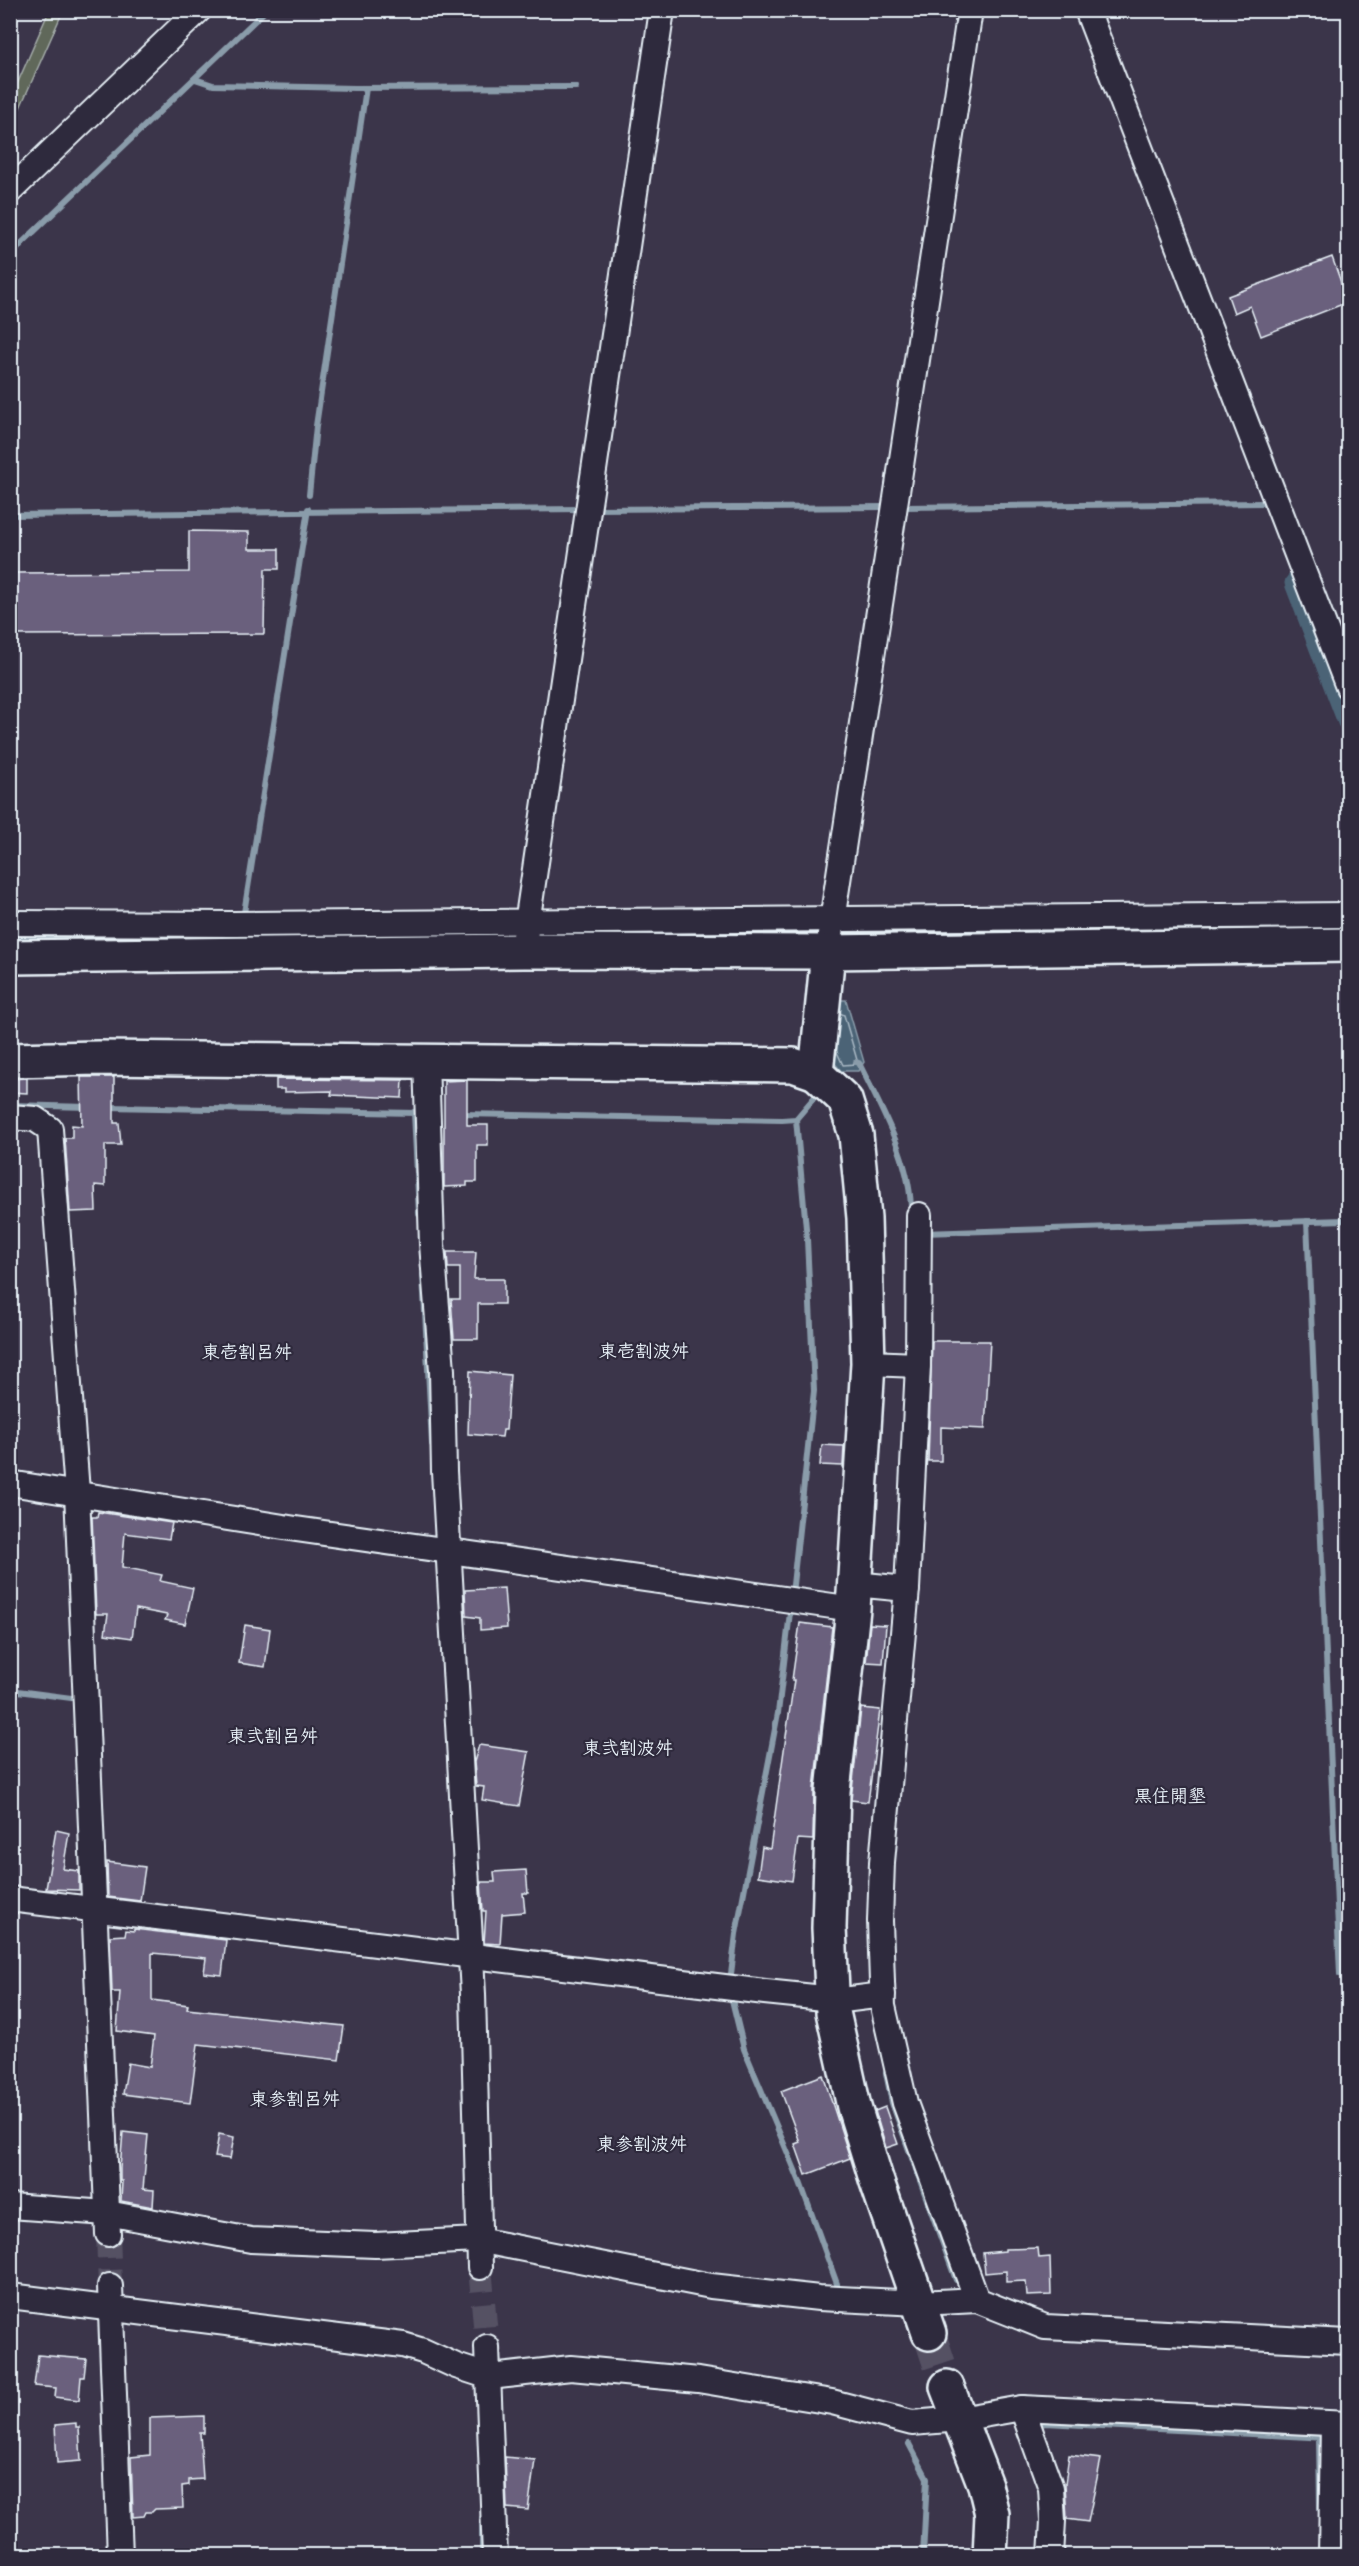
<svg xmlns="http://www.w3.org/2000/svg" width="1359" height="2566" font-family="Pangolin,'Klee One',sans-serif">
	<rect width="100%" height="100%" fill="#3b354a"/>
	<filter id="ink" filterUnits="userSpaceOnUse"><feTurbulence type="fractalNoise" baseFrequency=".0167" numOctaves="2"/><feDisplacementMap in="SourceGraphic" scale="12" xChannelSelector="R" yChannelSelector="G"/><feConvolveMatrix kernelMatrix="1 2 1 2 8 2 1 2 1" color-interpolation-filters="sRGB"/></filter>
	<g filter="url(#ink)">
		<!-- green -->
		<path fill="#60675a" stroke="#a4aca9" stroke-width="1.5" d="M 49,11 L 63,11 L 11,128 L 11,98 Z"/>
		<!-- water -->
		<path fill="#4b6376" stroke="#8a9caa" stroke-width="1.5" d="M 834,1000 L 846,1000 L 864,1062 L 858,1071 L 841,1071 L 833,1061 Z"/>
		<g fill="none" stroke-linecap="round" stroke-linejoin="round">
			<!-- shore -->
			<path stroke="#a9b8c4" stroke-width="1.5" d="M 836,1050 L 843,1065 L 856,1064 L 857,1060 L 844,1015 L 840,1013"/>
			<!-- stream -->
			<g stroke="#8a9caa" stroke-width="6">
				<path d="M 195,79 L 213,85 L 355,88 L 576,87"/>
				<path d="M 10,258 L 22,243 L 266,10"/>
				<path d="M 309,495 L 316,426 L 366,88"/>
				<path d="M 904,507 L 1264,503"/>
				<path d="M 595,509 L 885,507"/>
				<path d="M 10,515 L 582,509"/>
				<path d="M 244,913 L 308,509"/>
				<path d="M 836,931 L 1225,930"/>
				<path d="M 10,938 L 193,936"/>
				<path d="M 856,1062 L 859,1063 C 881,1109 912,1161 911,1214"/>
				<path d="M 10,1105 L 88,1107"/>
				<path d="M 107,1107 L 415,1113"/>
				<path d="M 414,1112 L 419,1214"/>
				<path d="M 461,1114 L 782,1120 L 796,1119 L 813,1099"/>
				<path d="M 1307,1221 L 1340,1974 L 1348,1974"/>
				<path d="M 923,1233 L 1345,1220 L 1348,1223"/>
				<path d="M 423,1275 L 432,1444"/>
				<path d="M 792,1594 L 814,1391 L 807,1239 L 796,1119"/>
				<path d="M 10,1690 L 79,1699"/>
				<path d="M 730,1982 L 736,1934 L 778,1713 L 791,1604"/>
				<path d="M 730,1992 L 744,2049 L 800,2182 L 837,2284"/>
				<path d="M 886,2073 L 892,2103 L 956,2280"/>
				<path d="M 1035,2425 L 1046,2423 L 1327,2438"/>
				<path d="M 1319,2438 L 1320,2509"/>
				<path d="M 909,2444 L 927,2478 L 923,2556"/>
				<path d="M 482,2518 L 482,2556"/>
			</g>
			<!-- canal -->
			<path stroke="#4b6376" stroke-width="21" d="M 1295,583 L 1348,722"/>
		</g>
		<!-- building -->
		<g fill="#6b607d" stroke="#e8f1f8" stroke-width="1.5">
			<path d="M 1332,257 L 1348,302 L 1261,336 L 1250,306 L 1234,313 L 1228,296 Z"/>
			<path d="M 189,531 L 249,532 L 249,549 L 279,549 L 279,569 L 265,569 L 264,634 L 10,635 L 10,573 L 189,572 Z"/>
			<path d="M 81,1077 L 114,1077 L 114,1123 L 119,1123 L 121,1145 L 105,1145 L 105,1186 L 95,1185 L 96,1211 L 70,1212 L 65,1138 L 72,1138 L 72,1125 L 82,1126 Z"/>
			<path d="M 27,1078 L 27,1093 L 10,1092 L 10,1079 Z"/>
			<path d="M 276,1079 L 403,1080 L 402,1098 L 331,1095 L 332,1091 L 284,1092 L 284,1089 L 276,1089 Z"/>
			<path d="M 467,1080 L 467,1125 L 488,1125 L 488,1145 L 477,1145 L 477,1182 L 467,1182 L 467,1186 L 444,1187 L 444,1081 Z"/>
			<path d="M 447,1252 L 476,1252 L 474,1279 L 504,1279 L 504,1304 L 478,1304 L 478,1339 L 454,1339 L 451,1299 L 460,1299 L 460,1268 L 448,1268 Z"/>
			<path d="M 932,1341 L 990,1341 L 985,1429 L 941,1427 L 941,1461 L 928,1461 Z"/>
			<path d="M 470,1371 L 510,1375 L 506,1430 L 503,1430 L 502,1437 L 468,1434 Z"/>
			<path d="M 822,1445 L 844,1446 L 843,1466 L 820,1465 Z"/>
			<path d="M 98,1512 L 172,1523 L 169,1539 L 125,1533 L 122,1567 L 162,1575 L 160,1581 L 193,1588 L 185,1624 L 165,1620 L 167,1615 L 136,1609 L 132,1638 L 105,1634 L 108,1614 L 96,1614 L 92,1517 L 97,1517 Z"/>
			<path d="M 504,1588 L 507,1628 L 480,1630 L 480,1618 L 466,1616 L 465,1590 Z"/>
			<path d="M 800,1623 L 832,1627 L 814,1789 L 813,1840 L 798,1839 L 792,1881 L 758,1876 L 762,1847 L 770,1849 L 794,1680 L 792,1680 Z"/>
			<path d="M 870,1624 L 886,1625 L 883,1663 L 866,1662 Z"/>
			<path d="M 245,1625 L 270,1629 L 265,1667 L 239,1663 Z"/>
			<path d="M 861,1708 L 880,1710 L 868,1802 L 851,1800 Z"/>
			<path d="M 479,1745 L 529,1752 L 519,1806 L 482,1800 L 484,1787 L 476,1786 L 474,1762 Z"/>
			<path d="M 56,1830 L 69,1833 L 63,1869 L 79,1871 L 79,1890 L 46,1889 Z"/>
			<path d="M 107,1862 L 145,1867 L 140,1901 L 108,1897 Z"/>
			<path d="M 526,1870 L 528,1893 L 523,1893 L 525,1912 L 502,1914 L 500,1944 L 484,1943 L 486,1911 L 483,1911 L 481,1882 L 495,1882 L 494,1872 Z"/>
			<path d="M 134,1929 L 226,1940 L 222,1975 L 204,1973 L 206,1958 L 152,1953 L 152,2000 L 188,2005 L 187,2009 L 344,2026 L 339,2060 L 198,2044 L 190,2103 L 123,2094 L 128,2063 L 150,2067 L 154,2036 L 117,2031 L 120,1992 L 112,1992 L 110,1936 L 125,1935 L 126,1930 L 134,1931 Z"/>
			<path d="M 823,2075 L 850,2158 L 806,2175 L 795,2144 L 800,2142 L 781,2091 Z"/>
			<path d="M 885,2107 L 898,2144 L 886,2148 L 875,2111 Z"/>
			<path d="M 123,2132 L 148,2135 L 143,2189 L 154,2190 L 153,2207 L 121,2201 L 122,2181 L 120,2181 L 120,2168 Z"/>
			<path d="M 219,2134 L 234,2137 L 230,2159 L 215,2157 Z"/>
			<path d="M 1038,2248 L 1039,2258 L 1050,2257 L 1051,2295 L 1027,2296 L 1026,2281 L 1006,2282 L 1006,2271 L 985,2273 L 983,2253 L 1005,2251 L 1005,2249 Z"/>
			<path d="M 38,2355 L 86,2359 L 84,2377 L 81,2377 L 79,2400 L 55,2397 L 56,2388 L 34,2386 Z"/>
			<path d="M 204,2416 L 204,2433 L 200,2433 L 203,2479 L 189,2480 L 189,2485 L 182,2486 L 183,2508 L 155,2509 L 152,2512 L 146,2512 L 144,2516 L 133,2517 L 131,2457 L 150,2455 L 150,2418 Z"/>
			<path d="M 76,2423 L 76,2427 L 79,2427 L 81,2461 L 57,2463 L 55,2425 Z"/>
			<path d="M 1069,2455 L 1101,2459 L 1088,2522 L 1067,2519 L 1065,2484 Z"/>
			<path d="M 505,2457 L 535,2460 L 528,2510 L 507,2508 Z"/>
		</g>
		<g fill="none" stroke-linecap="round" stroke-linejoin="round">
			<!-- street-tunnel -->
			<g stroke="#555164" stroke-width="24" stroke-dasharray="24 12" stroke-linecap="butt">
				<path d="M 108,2234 L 110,2286"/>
				<path d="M 480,2267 L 487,2347"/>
			</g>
			<!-- secondary-tunnel -->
			<path stroke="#555164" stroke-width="33" stroke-dasharray="33 16" stroke-linecap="butt" d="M 929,2333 L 947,2387"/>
			<defs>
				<g id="street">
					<path d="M 1087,10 L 1348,687"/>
					<path d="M 10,191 L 199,10"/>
					<path d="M 10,923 L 233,924 L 1348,915"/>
					<path d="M 830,934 L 970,10"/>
					<path d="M 525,937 L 662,10"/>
					<path d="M 426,1061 L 432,1244 L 442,1370 L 444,1471 L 473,1994 L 480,2267"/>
					<path d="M 10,1117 L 35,1119 L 50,1129 L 77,1492 L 108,2234"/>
					<path d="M 919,1215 L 918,1365 L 907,1589 L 882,1862 L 880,1921 L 882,1982 L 883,2006 L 905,2103 L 977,2300"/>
					<path d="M 868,1363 L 918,1365"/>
					<path d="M 10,1483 L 296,1529 L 853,1609"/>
					<path d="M 854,1584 L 907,1589"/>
					<path d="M 10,1899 L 765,1992 L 843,2000 L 883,1995"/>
					<path d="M 10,2206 L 107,2213 L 251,2240 L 375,2245 L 478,2240 L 711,2286 L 819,2298 L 919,2303 L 977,2300 L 1045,2327 L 1348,2342"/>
					<path d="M 110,2286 L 120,2556"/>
					<path d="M 10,2296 L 403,2345 L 423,2351 L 456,2366 L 490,2377 L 571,2368 L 698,2380 L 832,2402 L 912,2423 L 960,2419 L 1022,2408 L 1348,2424"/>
					<path d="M 487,2347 L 495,2556"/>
					<path d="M 1022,2408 L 1051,2488 L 1053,2521 L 1051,2556"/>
					<path d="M 1331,2556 L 1333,2424"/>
				</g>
				<g id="secondary">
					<path d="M 828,952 L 816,1073 L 845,1100 L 856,1135 L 864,1218 L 868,1363 L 853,1609 L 833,1791 L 829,1928 L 833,2012 L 854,2107 L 876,2179 L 929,2333"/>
					<path d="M 10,957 L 524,951 L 828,952 L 1348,945"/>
					<path d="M 10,1060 L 98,1058 L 793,1065 L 816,1073"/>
					<path d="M 947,2387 L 985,2485 L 992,2514 L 990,2556"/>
				</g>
			</defs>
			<!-- street casing -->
			<use href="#street" stroke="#e8f1f8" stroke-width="28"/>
			<!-- secondary casing -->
			<use href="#secondary" stroke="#e8f1f8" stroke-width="38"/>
			<!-- street -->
			<use href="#street" stroke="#2f2a3d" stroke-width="24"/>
			<!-- secondary -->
			<use href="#secondary" stroke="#2f2a3d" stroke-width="33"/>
		</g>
	</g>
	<g text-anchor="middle" stroke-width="4.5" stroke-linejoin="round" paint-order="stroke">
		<!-- neighbourhood labels -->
		<g font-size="18" font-weight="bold" fill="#e8f1f8" stroke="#2f2a3d">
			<text x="644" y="1357">東壱割波舛</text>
			<text x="247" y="1358">東壱割呂舛</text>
			<text x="273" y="1742">東弐割呂舛</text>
			<text x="628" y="1754">東弐割波舛</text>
			<text x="1170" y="1802">黒住開墾</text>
			<text x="295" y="2105">東参割呂舛</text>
			<text x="642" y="2150">東参割波舛</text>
		</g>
	</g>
	<!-- margin -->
	<rect width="1359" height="2566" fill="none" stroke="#2f2a3d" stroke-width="36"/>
	<rect x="18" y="18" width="1323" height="2530" fill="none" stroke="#e8f1f8" stroke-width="2" filter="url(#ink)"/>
</svg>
